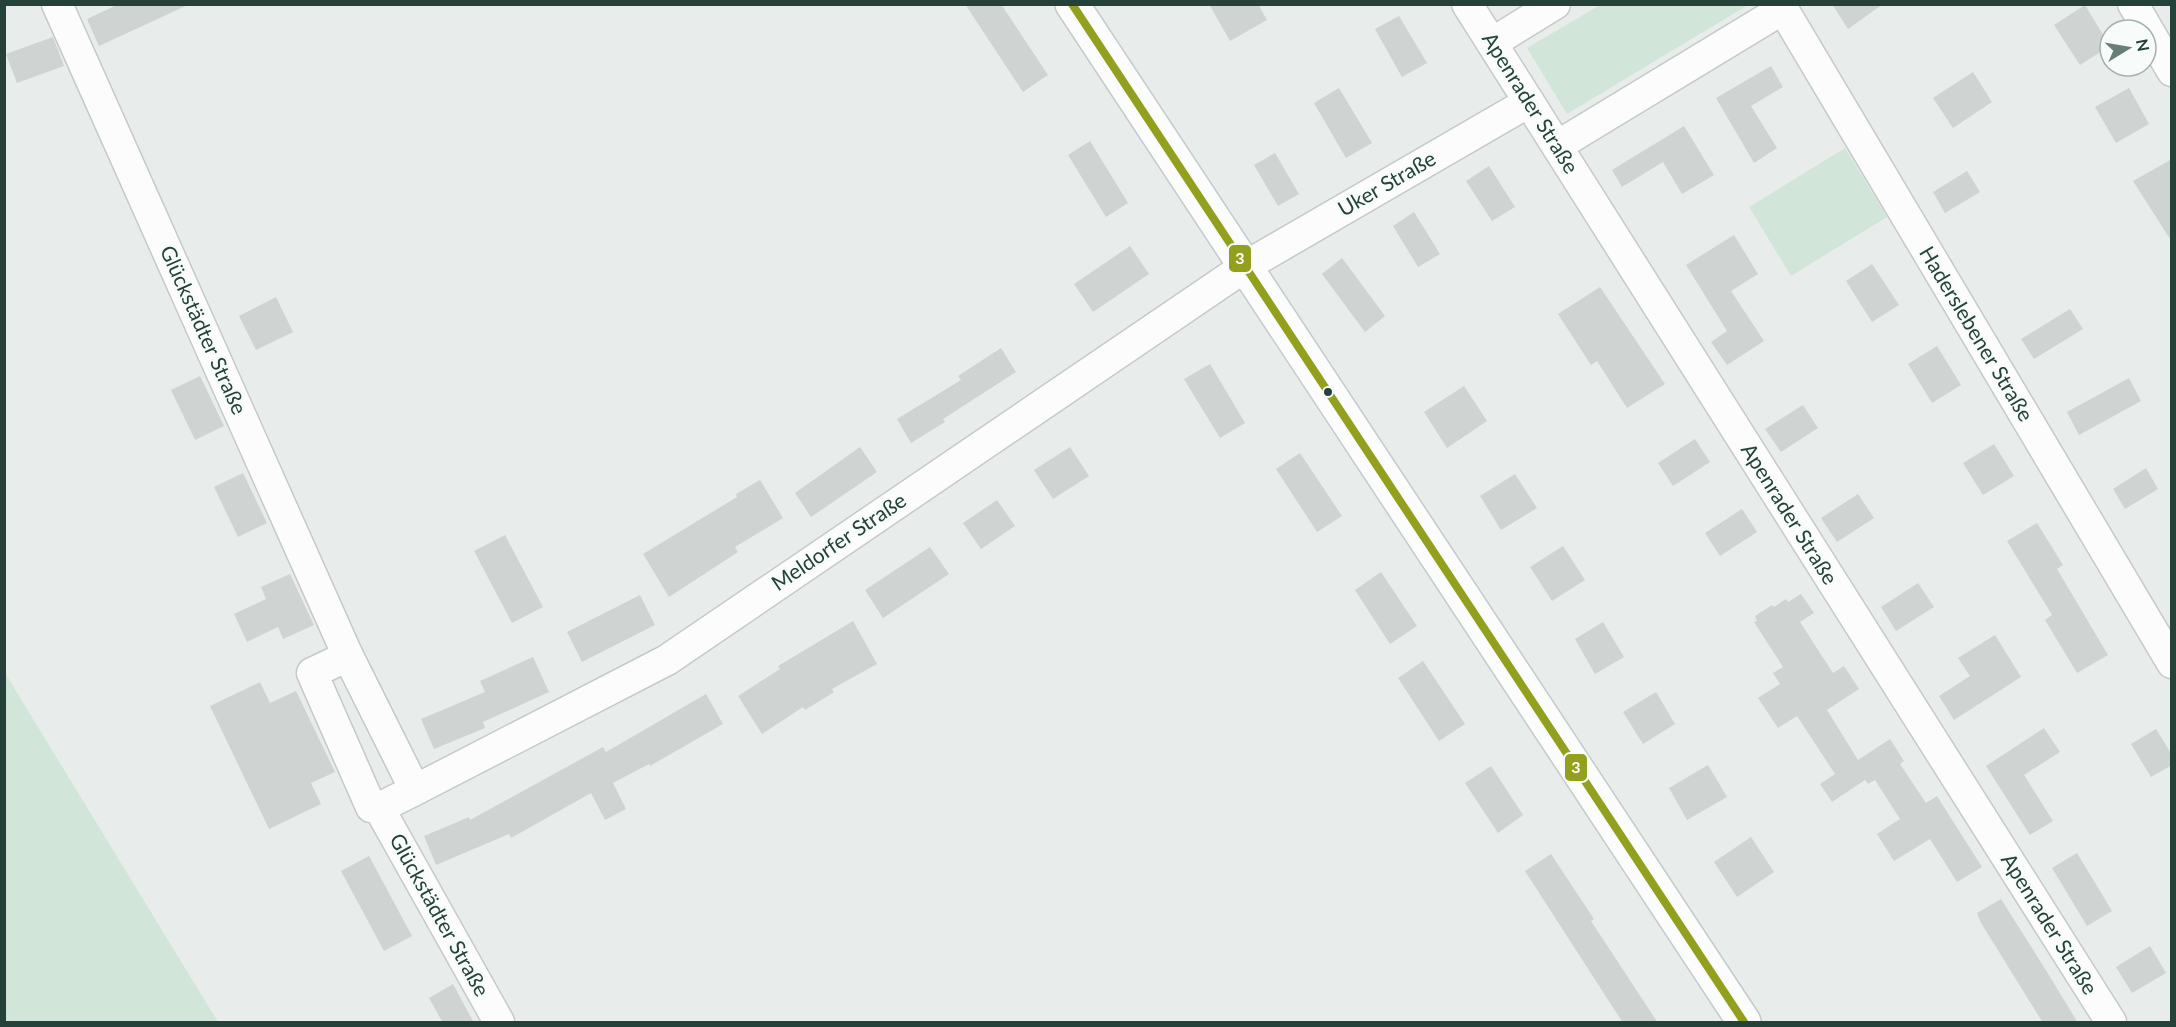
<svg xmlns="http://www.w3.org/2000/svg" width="2176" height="1027" font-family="Lato,sans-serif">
	<rect width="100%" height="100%" fill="#e8edeb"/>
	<!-- green -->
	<g fill="#d1e6d8">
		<path d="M 1600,5 L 1748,4 L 1748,5 L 1567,114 L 1527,48 Z"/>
		<path d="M 1845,148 L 1887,217 L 1791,276 L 1749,207 Z"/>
		<path d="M 4,673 L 5,673 L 218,1022 L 5,1022 Z"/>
	</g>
	<!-- building -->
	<g fill="#cfd4d2">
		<path d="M 119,4 L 190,4 L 99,46 L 87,19 Z"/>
		<path d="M 965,4 L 1001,4 L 1048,75 L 1023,92 Z"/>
		<path d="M 1209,4 L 1258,4 L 1267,20 L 1230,41 Z"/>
		<path d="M 1832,4 L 1883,4 L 1848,29 Z"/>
		<path d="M 2085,5 L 2110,46 L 2080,65 L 2054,25 Z"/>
		<path d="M 1399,16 L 1427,63 L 1402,77 L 1375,29 Z"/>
		<path d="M 53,37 L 64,66 L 17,83 L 6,54 Z"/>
		<path d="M 1771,66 L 1783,87 L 1751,106 L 1777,148 L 1754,163 L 1716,98 Z"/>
		<path d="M 1973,72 L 1992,102 L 1953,128 L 1933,98 Z"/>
		<path d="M 1339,88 L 1372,143 L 1346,158 L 1314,103 Z"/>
		<path d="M 2129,88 L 2149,124 L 2116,143 L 2095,107 Z"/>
		<path d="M 1684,126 L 1714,175 L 1682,194 L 1663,162 L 1622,187 L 1612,170 Z"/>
		<path d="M 1090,141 L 1128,203 L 1106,217 L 1068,155 Z"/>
		<path d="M 1275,153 L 1299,194 L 1278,206 L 1254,165 Z"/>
		<path d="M 2172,159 L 2172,242 L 2133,181 Z"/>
		<path d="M 1489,166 L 1515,207 L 1492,221 L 1466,181 Z"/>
		<path d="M 1967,171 L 1980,192 L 1945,213 L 1933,192 Z"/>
		<path d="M 1414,212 L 1440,254 L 1418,267 L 1393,226 Z"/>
		<path d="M 1734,235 L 1758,274 L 1731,291 L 1764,341 L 1727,365 L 1711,342 L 1727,331 L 1686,265 Z"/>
		<path d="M 1130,246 L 1149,274 L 1093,312 L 1074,284 Z"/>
		<path d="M 1342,258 L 1385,316 L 1365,332 L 1322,274 Z"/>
		<path d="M 1872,264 L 1899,305 L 1872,322 L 1846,281 Z"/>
		<path d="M 1600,287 L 1665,384 L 1627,408 L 1597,361 L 1591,365 L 1558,314 Z"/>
		<path d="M 276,297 L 293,332 L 256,350 L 239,316 Z"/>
		<path d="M 2070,309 L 2083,329 L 2034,359 L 2021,339 Z"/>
		<path d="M 1937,346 L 1961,385 L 1932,403 L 1908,364 Z"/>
		<path d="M 1001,348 L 1016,372 L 943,419 L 945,422 L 911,443 L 897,419 L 961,380 L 958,376 Z"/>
		<path d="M 1210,364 L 1245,423 L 1220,438 L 1184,379 Z"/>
		<path d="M 200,376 L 224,426 L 195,440 L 171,390 Z"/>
		<path d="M 2129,378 L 2141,401 L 2079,435 L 2067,412 Z"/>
		<path d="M 1464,386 L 1487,421 L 1447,448 L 1424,412 Z"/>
		<path d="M 1803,405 L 1818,428 L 1781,452 L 1765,429 Z"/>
		<path d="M 1695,439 L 1710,462 L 1673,486 L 1658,463 Z"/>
		<path d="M 1994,444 L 2014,476 L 1983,495 L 1963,463 Z"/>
		<path d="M 860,447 L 877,472 L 811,517 L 795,493 Z"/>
		<path d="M 1070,447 L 1089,476 L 1053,499 L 1034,470 Z"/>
		<path d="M 1300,453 L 1342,516 L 1317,532 L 1276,469 Z"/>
		<path d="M 2146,468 L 2158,489 L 2125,509 L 2113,489 Z"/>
		<path d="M 243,473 L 267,523 L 238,537 L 214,487 Z"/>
		<path d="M 1515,474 L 1537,508 L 1501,530 L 1480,496 Z"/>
		<path d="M 760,480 L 783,518 L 735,547 L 738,552 L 669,597 L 643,554 L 737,497 L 736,494 Z"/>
		<path d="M 1858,494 L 1874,518 L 1837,542 L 1821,518 Z"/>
		<path d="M 997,500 L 1015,526 L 981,549 L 963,523 Z"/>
		<path d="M 1742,509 L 1757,532 L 1720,556 L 1705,533 Z"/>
		<path d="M 2037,523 L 2063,565 L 2057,569 L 2108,655 L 2077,673 L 2045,620 L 2052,615 L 2007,541 Z"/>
		<path d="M 505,535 L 543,607 L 512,623 L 474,551 Z"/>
		<path d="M 1563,546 L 1585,580 L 1552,601 L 1530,567 Z"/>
		<path d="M 930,547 L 949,574 L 883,618 L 865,590 Z"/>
		<path d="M 1381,572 L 1417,626 L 1390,644 L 1355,590 Z"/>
		<path d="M 290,574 L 314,625 L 283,639 L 278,627 L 247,642 L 234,614 L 266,599 L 261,587 Z"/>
		<path d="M 1918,583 L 1934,607 L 1896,631 L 1881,607 Z"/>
		<path d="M 1801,594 L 1814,613 L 1800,622 L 1833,673 L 1844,666 L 1859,689 L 1827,710 L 1858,760 L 1890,739 L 1904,761 L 1900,764 L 1926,803 L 1937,796 L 1982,867 L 1957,882 L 1930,839 L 1894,861 L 1877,834 L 1900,819 L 1875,780 L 1868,784 L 1865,780 L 1832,802 L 1820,784 L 1835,774 L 1797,716 L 1778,728 L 1758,698 L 1780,684 L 1773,673 L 1783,667 L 1754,622 L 1757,621 L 1755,616 L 1772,605 L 1774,607 L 1786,599 L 1788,602 Z"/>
		<path d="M 640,595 L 655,625 L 582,662 L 567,632 Z"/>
		<path d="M 853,621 L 877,664 L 832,689 L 834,692 L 805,710 L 803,707 L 762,734 L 738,696 L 780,669 L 778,666 Z"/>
		<path d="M 1603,622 L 1624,657 L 1595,674 L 1575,639 Z"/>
		<path d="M 1995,635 L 2021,677 L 1954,720 L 1939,696 L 1970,676 L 1958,658 Z"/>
		<path d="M 533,657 L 549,692 L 483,722 L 485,728 L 434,749 L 421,719 L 485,692 L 480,681 Z"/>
		<path d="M 1423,661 L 1465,724 L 1439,741 L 1398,678 Z"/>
		<path d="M 260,682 L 270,703 L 296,691 L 335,772 L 311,783 L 321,804 L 269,829 L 210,706 Z"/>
		<path d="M 1656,692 L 1675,724 L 1643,744 L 1623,712 Z"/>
		<path d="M 706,694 L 723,724 L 650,766 L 649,764 L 613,783 L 626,809 L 605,820 L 591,793 L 511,838 L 509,834 L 436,865 L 424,836 L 469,817 L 470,820 L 603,747 L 606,752 Z"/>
		<path d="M 2044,728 L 2060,752 L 2024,775 L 2053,821 L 2030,835 L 1986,766 Z"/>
		<path d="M 2156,729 L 2172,755 L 2172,765 L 2151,777 L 2131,744 Z"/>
		<path d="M 1708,765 L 1727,797 L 1687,820 L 1669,788 Z"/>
		<path d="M 1491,766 L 1523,815 L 1498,833 L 1465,783 Z"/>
		<path d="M 1751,837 L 1774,872 L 1737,897 L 1714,862 Z"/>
		<path d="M 2077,853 L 2112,911 L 2087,926 L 2052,868 Z"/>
		<path d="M 1551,854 L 1594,919 L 1591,921 L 1658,1023 L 1623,1023 L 1525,871 Z"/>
		<path d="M 369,856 L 412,936 L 384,951 L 341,871 Z"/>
		<path d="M 2001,899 L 2047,972 L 2078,1023 L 2043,1023 L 1981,923 L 1977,913 Z"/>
		<path d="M 2150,946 L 2166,973 L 2132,993 L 2116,967 Z"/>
		<path d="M 453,984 L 474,1023 L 443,1023 L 429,998 Z"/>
	</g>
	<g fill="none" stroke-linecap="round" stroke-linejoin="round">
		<defs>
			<g id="street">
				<path d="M 57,4 L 348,656"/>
				<path d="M 1467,4 L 2111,1022"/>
				<path d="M 1780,4 L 2172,663"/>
				<path d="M 2133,4 L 2172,71"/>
				<path d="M 1492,43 L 1555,4"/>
				<path d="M 1557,146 L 1783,9"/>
				<path d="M 415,790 L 348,656 L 312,673 L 371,807 L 379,808 L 415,790 L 667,660 L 1246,266 L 1529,102"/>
				<path d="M 379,808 L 499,1022"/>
			</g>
			<path id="secondary" d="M 1072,4 L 1744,1022"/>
		</defs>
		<!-- street casing -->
		<use href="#street" stroke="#c5cac8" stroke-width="33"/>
		<!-- secondary casing -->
		<use href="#secondary" stroke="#c3cbc8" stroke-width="36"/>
		<!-- street -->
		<use href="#street" stroke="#fcfcfc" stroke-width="30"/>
		<!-- secondary -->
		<use href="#secondary" stroke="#fcfcfc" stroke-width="33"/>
		<defs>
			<path id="bus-1" d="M 1072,4 L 1744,1022"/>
		</defs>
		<!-- bus-1 casing -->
		<use href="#bus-1" stroke="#f7fbf9" stroke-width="12"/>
		<!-- bus-1 -->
		<use href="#bus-1" stroke="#92a01d" stroke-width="8"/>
	</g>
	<!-- markers -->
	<circle fill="#24423a" stroke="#f7fbf9" stroke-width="2" cx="1328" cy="392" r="5"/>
	<g text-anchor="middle" stroke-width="5" stroke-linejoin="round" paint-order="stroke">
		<!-- street labels -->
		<g font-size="21" fill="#24423a" stroke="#f7fbf9">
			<text transform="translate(1530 103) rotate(58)" y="7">Apenrader Straße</text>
			<text transform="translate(1387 184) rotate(-30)" y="7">Uker Straße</text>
			<text transform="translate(203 330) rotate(66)" y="7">Glückstädter Straße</text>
			<text transform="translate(1976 334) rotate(59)" y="7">Haderslebener Straße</text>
			<text transform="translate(1789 514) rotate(58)" y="7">Apenrader Straße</text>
			<text transform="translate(839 542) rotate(-34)" y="7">Meldorfer Straße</text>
			<text transform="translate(439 915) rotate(61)" y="7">Glückstädter Straße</text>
			<text transform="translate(2049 924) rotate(58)" y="7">Apenrader Straße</text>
		</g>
	</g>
	<g stroke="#f7fbf9" stroke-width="2">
		<rect x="1228" y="244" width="24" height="29" rx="6" fill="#92a01d"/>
		<rect x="1564" y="753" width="24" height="29" rx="6" fill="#92a01d"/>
	</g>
	<g font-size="16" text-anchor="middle" font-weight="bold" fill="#fff">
		<text x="1240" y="264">3</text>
		<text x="1576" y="773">3</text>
	</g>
	<!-- border -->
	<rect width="2176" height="1027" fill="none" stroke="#24423a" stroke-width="12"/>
	<!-- north arrow -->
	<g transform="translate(2128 48) rotate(79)"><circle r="28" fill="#f7fbf9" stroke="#a3b1ad" stroke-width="1.5"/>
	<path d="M0-4.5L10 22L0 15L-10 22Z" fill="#697e78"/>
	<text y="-9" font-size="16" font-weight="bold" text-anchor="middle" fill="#24423a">N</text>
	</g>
</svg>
